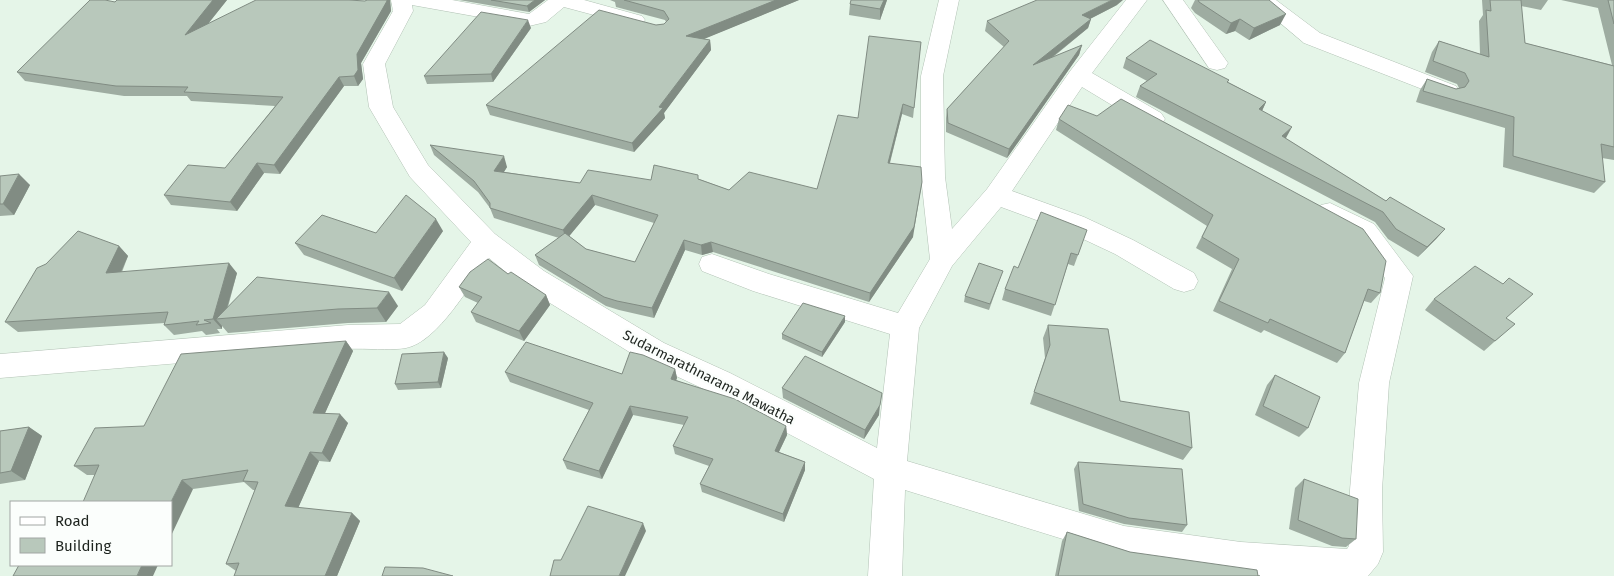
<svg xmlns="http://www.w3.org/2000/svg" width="1614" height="576" font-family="'Fira Sans',sans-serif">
	<rect width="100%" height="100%" fill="#e5f5e8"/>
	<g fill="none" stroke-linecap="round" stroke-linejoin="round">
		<defs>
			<g id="minor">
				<path d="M 391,0 L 452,0 L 529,14 L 548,0 L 584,0 L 642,16 L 645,20 L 642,24 L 635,26 L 564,7 L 546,22 L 529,26 L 412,5 L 413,11 L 385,64 L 393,107 L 428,165 L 495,234 L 544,271 L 664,343 L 730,373 L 877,448 L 890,334 L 753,291 L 702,271 L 699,264 L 702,257 L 712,254 L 769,274 L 898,313 L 930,259 L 921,177 L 921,76 L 939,0 L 959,0 L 943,76 L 945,177 L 952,229 L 987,189 L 1071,70 L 1126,0 L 1147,0 L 1092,73 L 1161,113 L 1165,119 L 1161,125 L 1153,127 L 1145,125 L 1082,87 L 1012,191 L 1084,217 L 1133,240 L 1194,273 L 1198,281 L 1194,289 L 1184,292 L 1174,289 L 1115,254 L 1066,231 L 1001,207 L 952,266 L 919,328 L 907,461 L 1124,526 L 1241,542 L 1347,549 L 1349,546 L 1350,490 L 1359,383 L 1385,278 L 1356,238 L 1321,219 L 1317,212 L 1321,205 L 1330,203 L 1374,224 L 1413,276 L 1389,383 L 1382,490 L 1383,552 L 1378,564 L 1368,576 L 1241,576 L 1124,558 L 905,490 L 902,576 L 868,576 L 874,479 L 708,391 L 644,361 L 524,287 L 489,258 C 471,283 438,342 406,348 C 388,351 367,348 348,349 L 0,378 L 0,354 L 348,325 L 400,324 L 425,305 L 471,242 L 410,177 L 369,107 L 363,64 L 393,11 Z"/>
				<path d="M 1163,0 L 1183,0 L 1228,63 L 1225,68 L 1217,70 L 1209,68 Z"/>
				<path d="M 1253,0 L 1276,0 L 1320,33 L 1456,86 L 1459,91 L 1456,96 L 1448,98 L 1440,96 L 1304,43 Z"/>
			</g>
		</defs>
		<!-- minor casing -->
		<use href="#minor" stroke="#b2c2b5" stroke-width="1"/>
		<!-- minor -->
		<use href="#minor" fill="#fff" fill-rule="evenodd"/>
	</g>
	<!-- wall -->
	<g fill="#9eaca1" fill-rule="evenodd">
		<path d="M 117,0 L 227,0 L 208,24 L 365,1 L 367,0 L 390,0 L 391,11 L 361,63 L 363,79 L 358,86 L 344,86 L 280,174 L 264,173 L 237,211 L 171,205 L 164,195 L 225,168 L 275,106 L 191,101 L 187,96 L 124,96 L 25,81 L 17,72 Z"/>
		<path d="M 459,0 L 545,0 L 529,12 Z"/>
		<path d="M 610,0 L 799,0 L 703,39 L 710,40 L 711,50 L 664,113 L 665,118 L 634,152 L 490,115 L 486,105 L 656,25 L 664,24 L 666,22 L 665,20 L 616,7 L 615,2 Z"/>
		<path d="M 887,0 L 880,20 L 849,15 L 850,4 Z"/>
		<path d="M 1195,0 L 1269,0 L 1280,25 L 1249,40 L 1235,31 L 1226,34 L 1195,13 L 1191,8 Z"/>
		<path d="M 1482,0 L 1548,0 L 1541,10 L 1521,6 L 1525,43 L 1612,65 L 1598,8 L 1561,0 L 1614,0 L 1614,160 L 1602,158 L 1605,182 L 1594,193 L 1503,167 L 1505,128 L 1416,102 L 1420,90 L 1427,79 L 1456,89 L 1459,88 L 1457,84 L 1425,72 L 1432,52 L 1439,41 L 1480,54 L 1479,21 L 1483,15 Z"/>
		<path d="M 1117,5 L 1090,19 L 1091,19 L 1088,28 L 1052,58 L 1082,45 L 1079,55 L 1007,158 L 946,132 L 946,118 L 947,109 L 1004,47 L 985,31 L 987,21 Z"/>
		<path d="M 531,28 L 493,82 L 427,84 L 424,76 Z"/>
		<path d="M 921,42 L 913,118 L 902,114 L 890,163 L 913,237 L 869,302 L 713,252 L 702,255 L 685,250 L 654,318 L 619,310 L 606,306 L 539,265 L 535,255 L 559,238 L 494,218 L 490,208 L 478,192 L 434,155 L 430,145 L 507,167 L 504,172 L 580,183 L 651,180 L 699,179 L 729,190 L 817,189 L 858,118 ZM 595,205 L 654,223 L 635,262 L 586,249 L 569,236 Z"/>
		<path d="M 1126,58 L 1229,80 L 1228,82 L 1266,102 L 1262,111 L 1285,138 L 1386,201 L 1445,229 L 1436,239 L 1418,257 L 1388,239 L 1375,222 L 1136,97 L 1140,86 L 1147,81 L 1123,68 Z"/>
		<path d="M 1059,119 L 1380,293 L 1371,303 L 1364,301 L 1345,353 L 1337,363 L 1264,330 L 1261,333 L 1213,311 L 1232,269 L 1196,248 L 1207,226 L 1056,130 Z"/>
		<path d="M 0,176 L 30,185 L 14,215 L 0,216 Z"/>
		<path d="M 1087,230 L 1074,266 L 1068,264 L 1051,316 L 1002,300 L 1005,289 L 1018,268 Z"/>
		<path d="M 443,231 L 402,291 L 304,255 L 295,243 L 376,233 Z"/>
		<path d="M 119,246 L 128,256 L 122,272 L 237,273 L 228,307 L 398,306 L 386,322 L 348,323 L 228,333 L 222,326 L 222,329 L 217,329 L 220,333 L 206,335 L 202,331 L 174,335 L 164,325 L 165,323 L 18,332 L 5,322 Z"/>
		<path d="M 508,274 L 546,295 L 550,305 L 524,341 L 476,322 L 471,312 L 478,303 L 465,297 L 459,287 Z"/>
		<path d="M 1001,276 L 989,310 L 964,302 L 965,296 Z"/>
		<path d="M 1434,299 L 1507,318 L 1503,334 L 1484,351 L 1425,310 Z"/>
		<path d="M 845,322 L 822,357 L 782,339 L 782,334 Z"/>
		<path d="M 1048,325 L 1120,401 L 1192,448 L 1183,460 L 1030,404 L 1045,358 L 1043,338 Z"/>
		<path d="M 346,341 L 353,351 L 325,413 L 348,423 L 330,462 L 319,461 L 298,508 L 352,513 L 360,521 L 337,576 L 234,576 L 236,571 L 226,564 L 255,490 L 253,490 L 244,482 L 193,489 L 95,475 L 87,475 L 74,466 L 144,426 Z"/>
		<path d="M 448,358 L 441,388 L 398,390 L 395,384 Z"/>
		<path d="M 675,369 L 677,378 L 676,380 L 786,426 L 787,435 L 779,452 L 805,462 L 805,470 L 784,522 L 702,492 L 700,484 L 709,466 L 675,454 L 673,446 L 684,425 L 633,415 L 602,479 L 567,469 L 563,460 L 589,410 L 510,382 L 505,372 L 622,374 Z"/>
		<path d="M 1275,375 L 1308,428 L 1299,437 L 1255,415 L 1267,385 Z"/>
		<path d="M 782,388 L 879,415 L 864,439 L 783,398 Z"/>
		<path d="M 29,427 L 42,436 L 25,480 L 0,484 L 0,431 Z"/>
		<path d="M 1078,462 L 1187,525 L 1182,532 L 1124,524 L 1079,511 L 1074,469 Z"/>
		<path d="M 1304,479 L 1356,539 L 1346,547 L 1332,546 L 1289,529 L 1295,488 Z"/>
		<path d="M 1067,532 L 1130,552 L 1260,576 L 1055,576 L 1062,541 Z"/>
	</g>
	<!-- shaded-wall -->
	<g fill="#818c83">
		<path d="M 213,0 L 227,0 L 191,45 L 185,35 Z"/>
		<path d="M 387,0 L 390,0 L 391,11 L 361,63 L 363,79 L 358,86 L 354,76 L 357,54 Z"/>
		<path d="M 535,0 L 545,0 L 529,12 L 527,6 Z"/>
		<path d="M 776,0 L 799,0 L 687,46 L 686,36 Z"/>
		<path d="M 884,0 L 887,0 L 880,20 L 880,9 Z"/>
		<path d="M 1112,0 L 1123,0 L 1117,5 L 1080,24 L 1082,15 Z"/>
		<path d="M 1286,14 L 1280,25 L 1249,40 L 1254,28 Z"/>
		<path d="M 1091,19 L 1088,28 L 1031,74 L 1033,65 Z"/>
		<path d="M 1240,19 L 1235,31 L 1226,34 L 1231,23 Z"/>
		<path d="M 528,20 L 531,28 L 493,82 L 491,74 Z"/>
		<path d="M 710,40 L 711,50 L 664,113 L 665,118 L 634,152 L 632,143 Z"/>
		<path d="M 1082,45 L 1079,55 L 1007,158 L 1009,149 Z"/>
		<path d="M 339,77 L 344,86 L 280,174 L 274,165 Z"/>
		<path d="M 1266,102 L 1261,113 L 1259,109 Z"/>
		<path d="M 903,104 L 902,114 L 887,173 L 888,163 Z"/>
		<path d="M 1292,127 L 1286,138 L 1276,147 L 1282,136 Z"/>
		<path d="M 504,156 L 507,167 L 498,181 L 494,171 Z"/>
		<path d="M 257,163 L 264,173 L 237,211 L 230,202 Z"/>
		<path d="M 19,174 L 30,185 L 14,215 L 3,204 Z"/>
		<path d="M 922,182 L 913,237 L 869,302 L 870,293 Z"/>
		<path d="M 592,195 L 595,205 L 566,240 L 563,230 Z"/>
		<path d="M 436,219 L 443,231 L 402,291 L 394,278 Z"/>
		<path d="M 1445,229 L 1436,239 L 1418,257 L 1427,247 Z"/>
		<path d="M 684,240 L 685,250 L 654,318 L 652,308 Z"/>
		<path d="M 711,242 L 713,252 L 702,255 L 701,245 Z"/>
		<path d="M 119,246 L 128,256 L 116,283 L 106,273 Z"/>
		<path d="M 229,263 L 237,273 L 224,318 L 216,319 L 222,326 L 222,329 L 213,319 Z"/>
		<path d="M 389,292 L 398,306 L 386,322 L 377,308 Z"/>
		<path d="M 546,295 L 550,305 L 524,341 L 519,331 Z"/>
		<path d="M 845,316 L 845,322 L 822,357 L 822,352 Z"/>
		<path d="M 346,341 L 353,351 L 321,422 L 313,413 Z"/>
		<path d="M 444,352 L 448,358 L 441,388 L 438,382 Z"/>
		<path d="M 675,369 L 677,378 L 673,388 L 671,379 Z"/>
		<path d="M 880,405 L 879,415 L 864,439 L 865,430 Z"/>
		<path d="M 630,406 L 633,415 L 602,479 L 599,471 Z"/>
		<path d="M 340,414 L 348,423 L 330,462 L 322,453 Z"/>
		<path d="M 786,426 L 787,435 L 775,460 L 775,451 Z"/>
		<path d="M 29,427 L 42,436 L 25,480 L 11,471 Z"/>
		<path d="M 310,452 L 319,461 L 295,515 L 285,506 Z"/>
		<path d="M 805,462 L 805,470 L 784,522 L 783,514 Z"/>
		<path d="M 182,480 L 193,489 L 171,536 L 171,502 Z"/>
		<path d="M 352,513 L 360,521 L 337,576 L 325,576 Z"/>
		<path d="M 643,523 L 646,531 L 625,576 L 619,576 Z"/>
		<path d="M 142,565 L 158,565 L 153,576 L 137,576 Z"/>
	</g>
	<!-- building -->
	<g fill="#b8c8bb" stroke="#818c83">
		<path d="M 90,0 L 105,0 L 115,2 L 117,0 L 213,0 L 185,35 L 256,0 L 349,0 L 365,1 L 367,0 L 387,0 L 387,1 L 357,54 L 358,70 L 354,76 L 339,77 L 274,165 L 257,163 L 230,202 L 164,195 L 188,165 L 225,168 L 283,97 L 184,92 L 188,87 L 116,86 L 17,72 Z"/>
		<path d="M 491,0 L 535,0 L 527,6 Z"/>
		<path d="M 624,0 L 776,0 L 686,36 L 710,40 L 659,107 L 663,108 L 632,143 L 486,105 L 599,10 L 656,25 L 664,24 L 669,19 L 664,11 Z"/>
		<path d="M 851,0 L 884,0 L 880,9 L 850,4 Z"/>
		<path d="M 1037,0 L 1112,0 L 1082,15 L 1091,19 L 1033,65 L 1082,45 L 1009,149 L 948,123 L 947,109 L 1009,41 L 987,21 Z"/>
		<path d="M 1198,0 L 1269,0 L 1286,14 L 1254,28 L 1240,19 L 1231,23 L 1199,2 Z"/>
		<path d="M 1490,0 L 1521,0 L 1525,43 L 1614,66 L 1614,147 L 1601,144 L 1605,182 L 1513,156 L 1514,117 L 1423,91 L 1427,79 L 1456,89 L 1465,87 L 1469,81 L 1465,73 L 1433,61 L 1439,41 L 1489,57 L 1486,10 L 1491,11 Z"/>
		<path d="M 1608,0 L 1614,0 L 1614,24 Z"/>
		<path d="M 481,12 L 528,20 L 491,74 L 424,76 Z"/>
		<path d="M 869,36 L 921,42 L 914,108 L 903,104 L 888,163 L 921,167 L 922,182 L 914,227 L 870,293 L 711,242 L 701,245 L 684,240 L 652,308 L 617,301 L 604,297 L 535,255 L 565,233 L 586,249 L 635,262 L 658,215 L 592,195 L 563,230 L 490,208 L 490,203 L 474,181 L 430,145 L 504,156 L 494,171 L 580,183 L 588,170 L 651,180 L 654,165 L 698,175 L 698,179 L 729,190 L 749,172 L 817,189 L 838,115 L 858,118 Z"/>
		<path d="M 1150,40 L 1229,80 L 1227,82 L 1266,102 L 1259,109 L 1292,127 L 1282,136 L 1386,201 L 1390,197 L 1445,229 L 1427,247 L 1396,229 L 1383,212 L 1140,86 L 1157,74 L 1126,58 Z"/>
		<path d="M 1121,99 L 1363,229 L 1386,261 L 1380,293 L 1368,289 L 1345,353 L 1270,319 L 1268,323 L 1219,301 L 1239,259 L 1202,237 L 1213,215 L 1059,119 L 1068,105 L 1097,116 Z"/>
		<path d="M 19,174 L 3,204 L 0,204 L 0,176 Z"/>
		<path d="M 406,195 L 436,219 L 394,278 L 295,243 L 322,215 L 376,233 Z"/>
		<path d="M 1041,212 L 1087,230 L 1078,255 L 1071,253 L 1055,305 L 1005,289 L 1014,266 L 1018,268 Z"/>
		<path d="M 78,231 L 119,246 L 106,273 L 229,263 L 213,319 L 204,320 L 211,323 L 196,325 L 199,321 L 164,325 L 168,312 L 5,322 L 37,268 L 46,264 Z"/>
		<path d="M 488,259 L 508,274 L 511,272 L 546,295 L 519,331 L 471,312 L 482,297 L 459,287 L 470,272 Z"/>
		<path d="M 979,263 L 1003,271 L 990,304 L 965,296 Z"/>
		<path d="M 1475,266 L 1503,284 L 1509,278 L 1533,294 L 1506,318 L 1515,324 L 1495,341 L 1434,299 Z"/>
		<path d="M 257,277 L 389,292 L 377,308 L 338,309 L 216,319 Z"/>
		<path d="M 803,303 L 845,316 L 822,352 L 782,334 Z"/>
		<path d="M 1048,325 L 1108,329 L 1120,401 L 1189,412 L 1192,448 L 1034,392 L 1050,345 Z"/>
		<path d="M 346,341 L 313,413 L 340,414 L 322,453 L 310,452 L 285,506 L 352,513 L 325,576 L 234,576 L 239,563 L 226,564 L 258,482 L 243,481 L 248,470 L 182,480 L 171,502 L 83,502 L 99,465 L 74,466 L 95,428 L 144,426 L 181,354 Z"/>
		<path d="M 526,342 L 622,374 L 630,352 L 643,355 L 675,369 L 671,379 L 735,399 L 786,426 L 775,451 L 805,462 L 783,514 L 700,484 L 713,459 L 673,446 L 688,417 L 630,406 L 599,471 L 563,460 L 593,403 L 505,372 Z"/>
		<path d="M 444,352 L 438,382 L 395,384 L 402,354 Z"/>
		<path d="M 805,356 L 882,393 L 880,405 L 865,430 L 782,388 Z"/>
		<path d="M 1275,375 L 1320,397 L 1308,428 L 1263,406 Z"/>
		<path d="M 29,427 L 11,471 L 0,473 L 0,431 Z"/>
		<path d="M 1078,462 L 1182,469 L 1187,525 L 1129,518 L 1083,504 Z"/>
		<path d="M 1304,479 L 1358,499 L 1356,539 L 1342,538 L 1298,520 Z"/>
		<path d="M 588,506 L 643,523 L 619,576 L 550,576 L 554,560 L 561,560 Z"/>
		<path d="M 1067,532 L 1130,552 L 1257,570 L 1258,576 L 1260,576 L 1058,576 Z"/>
		<path d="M 19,565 L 142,565 L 137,576 L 13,576 Z"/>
		<path d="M 385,567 L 423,568 L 453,576 L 382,576 Z"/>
	</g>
	<g text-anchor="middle" stroke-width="5" stroke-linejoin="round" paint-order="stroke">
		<!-- street labels -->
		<g font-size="14" fill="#1d231e" stroke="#fbfefc">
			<text transform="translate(709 377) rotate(27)" y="5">Sudarmarathnarama Mawatha</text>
		</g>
	</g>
	<!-- legend -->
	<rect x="10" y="501" width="162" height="65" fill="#fbfefc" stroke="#a2a6a3"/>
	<rect x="20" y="517" width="25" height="8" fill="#ffffff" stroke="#a2a6a3"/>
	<text x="55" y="526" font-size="15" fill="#1d231e">Road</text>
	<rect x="20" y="538" width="25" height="15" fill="#b8c8bb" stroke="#a2a6a3"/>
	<text x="55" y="551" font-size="15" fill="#1d231e">Building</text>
</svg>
